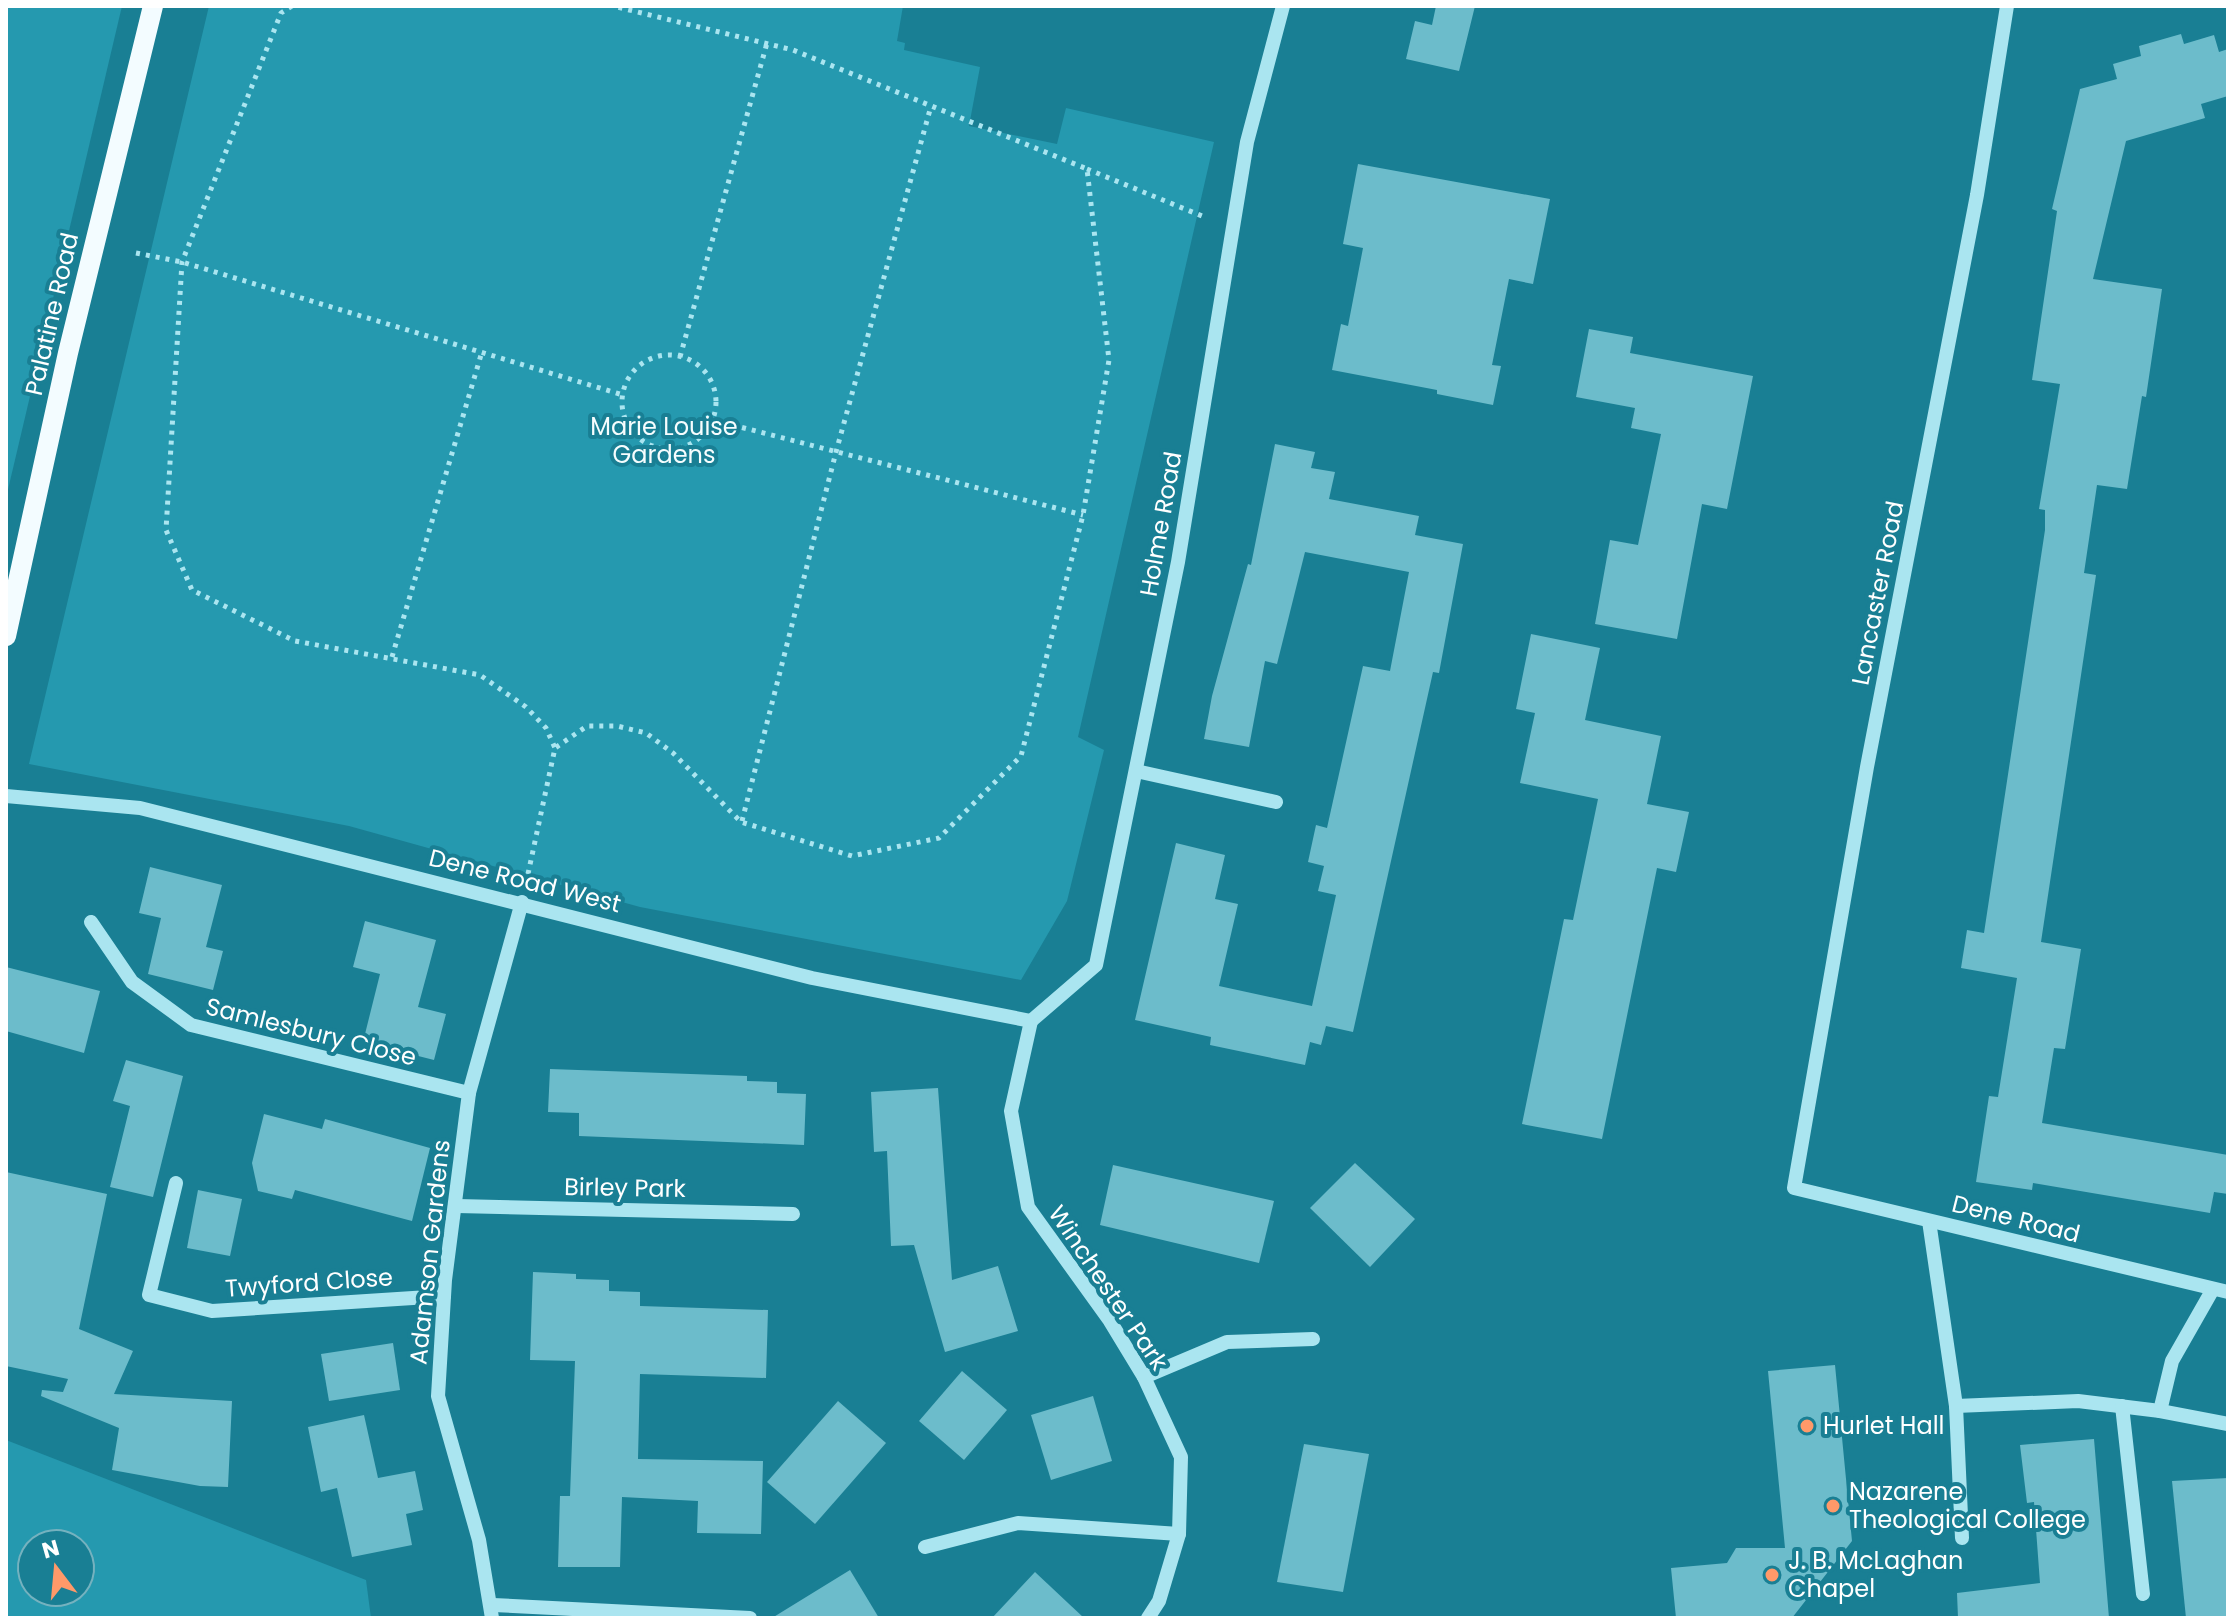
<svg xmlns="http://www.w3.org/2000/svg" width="2234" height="1624" font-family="Poppins,sans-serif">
	<rect width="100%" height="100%" fill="#197f94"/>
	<!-- green -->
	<g fill="#2599af" fill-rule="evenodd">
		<path d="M 6,6 L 122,6 L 6,498 Z"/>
		<path d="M 209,6 L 903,6 L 897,41 L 905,43 L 904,50 L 980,67 L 969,126 L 1057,144 L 1066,108 L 1214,142 L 1078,737 L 1104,750 L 1067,901 L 1021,980 L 640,907 L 349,826 L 29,764 Z"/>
		<path d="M 6,1440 L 366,1580 L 371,1618 L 6,1618 ZM 32,1544 L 80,1544 L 80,1592 L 32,1592 Z"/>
	</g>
	<!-- building -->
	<g fill="#6cbccb">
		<path d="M 1436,6 L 1475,6 L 1459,71 L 1406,59 L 1415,21 L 1432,25 Z"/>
		<path d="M 2181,34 L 2184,44 L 2214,35 L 2219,52 L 2228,49 L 2228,96 L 2201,104 L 2205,118 L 2126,141 L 2093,279 L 2162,289 L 2146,397 L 2142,396 L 2127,489 L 2097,485 L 2084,573 L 2096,575 L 2041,942 L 2081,949 L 2065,1049 L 2054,1048 L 2042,1123 L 2228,1155 L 2228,1194 L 2214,1192 L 2210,1213 L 2033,1183 L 2032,1190 L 1976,1182 L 1989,1096 L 1998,1097 L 2017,978 L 1961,968 L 1967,930 L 1984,933 L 2045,530 L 2045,510 L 2039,509 L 2060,384 L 2032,380 L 2057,211 L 2052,209 L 2080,89 L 2117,79 L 2113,64 L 2141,56 L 2139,46 Z"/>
		<path d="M 1358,164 L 1550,199 L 1533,284 L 1509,279 L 1492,365 L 1501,366 L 1493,405 L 1437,394 L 1437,390 L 1332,370 L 1341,324 L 1348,326 L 1363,248 L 1343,244 Z"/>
		<path d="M 1589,329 L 1633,337 L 1630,353 L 1753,376 L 1727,509 L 1702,504 L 1677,639 L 1595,624 L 1610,540 L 1638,545 L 1661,434 L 1631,428 L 1635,408 L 1576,397 Z"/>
		<path d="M 1275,444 L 1315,452 L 1311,468 L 1335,472 L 1329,499 L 1419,516 L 1415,535 L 1463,544 L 1439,673 L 1433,672 L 1353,1032 L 1326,1026 L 1321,1045 L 1310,1042 L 1305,1065 L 1210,1045 L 1211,1037 L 1135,1020 L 1176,843 L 1225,855 L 1215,899 L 1238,904 L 1219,986 L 1312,1006 L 1336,895 L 1318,891 L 1324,866 L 1308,862 L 1316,825 L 1327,828 L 1363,666 L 1390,671 L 1409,572 L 1305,552 L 1277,664 L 1265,661 L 1249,747 L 1204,739 L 1212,696 L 1248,564 L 1251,565 Z"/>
		<path d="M 1531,634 L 1600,648 L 1585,720 L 1661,736 L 1647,804 L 1689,812 L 1676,872 L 1657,868 L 1602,1139 L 1522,1124 L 1564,919 L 1573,920 L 1598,799 L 1520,783 L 1535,713 L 1516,709 Z"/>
		<path d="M 150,867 L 222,885 L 206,947 L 223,951 L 213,990 L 148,974 L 161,918 L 139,913 Z"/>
		<path d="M 365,921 L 436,940 L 418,1007 L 446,1014 L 434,1060 L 363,1042 L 380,974 L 353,967 Z"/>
		<path d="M 6,967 L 100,991 L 84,1053 L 6,1031 Z"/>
		<path d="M 126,1060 L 183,1076 L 153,1197 L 110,1187 L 130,1106 L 113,1101 Z"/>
		<path d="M 550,1069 L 747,1076 L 747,1081 L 777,1082 L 777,1093 L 806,1094 L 804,1145 L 579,1136 L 579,1113 L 548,1112 Z"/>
		<path d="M 938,1088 L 952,1280 L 998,1266 L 1018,1331 L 945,1352 L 914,1245 L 891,1246 L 887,1151 L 874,1152 L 871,1092 Z"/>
		<path d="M 264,1114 L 322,1129 L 325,1119 L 430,1148 L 412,1221 L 295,1190 L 292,1199 L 258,1191 L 252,1163 Z"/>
		<path d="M 1355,1163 L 1415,1219 L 1370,1267 L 1310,1208 Z"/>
		<path d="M 1113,1165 L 1274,1201 L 1259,1263 L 1100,1225 Z"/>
		<path d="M 6,1172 L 107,1194 L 79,1329 L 133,1351 L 114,1394 L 232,1401 L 228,1487 L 200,1486 L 112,1470 L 119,1428 L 41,1396 L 42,1390 L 63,1392 L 68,1379 L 6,1366 Z"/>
		<path d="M 198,1190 L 242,1199 L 230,1256 L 187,1248 Z"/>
		<path d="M 533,1272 L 576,1274 L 576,1279 L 609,1280 L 609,1291 L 640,1292 L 640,1306 L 768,1310 L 766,1378 L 640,1374 L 638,1459 L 763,1461 L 761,1534 L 697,1533 L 698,1501 L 622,1497 L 620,1567 L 558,1567 L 560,1496 L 570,1496 L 575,1361 L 530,1360 Z"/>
		<path d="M 393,1343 L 400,1390 L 329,1401 L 321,1354 Z"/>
		<path d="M 1835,1365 L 1852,1541 L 1792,1618 L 1676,1618 L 1671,1568 L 1727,1563 L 1736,1548 L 1785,1548 L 1768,1371 Z"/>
		<path d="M 962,1371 L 1007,1410 L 964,1460 L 919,1421 Z"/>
		<path d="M 1093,1396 L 1112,1461 L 1051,1480 L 1031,1415 Z"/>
		<path d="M 838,1401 L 886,1443 L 815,1524 L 767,1482 Z"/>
		<path d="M 364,1415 L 378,1478 L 415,1471 L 423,1510 L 406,1514 L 412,1545 L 352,1557 L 337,1488 L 321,1492 L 308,1427 Z"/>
		<path d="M 2094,1439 L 2109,1618 L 1958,1618 L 1957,1593 L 2040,1583 L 2034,1502 L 2027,1503 L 2020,1445 Z"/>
		<path d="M 1304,1444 L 1369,1454 L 1343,1592 L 1277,1582 Z"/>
		<path d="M 2228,1478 L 2228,1618 L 2186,1618 L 2172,1481 Z"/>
		<path d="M 850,1570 L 879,1618 L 772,1618 Z"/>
		<path d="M 1035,1572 L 1084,1618 L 992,1618 Z"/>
	</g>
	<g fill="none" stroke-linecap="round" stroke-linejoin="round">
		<!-- path -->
		<g stroke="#aae5f0" stroke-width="5" stroke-dasharray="4 6" stroke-linecap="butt">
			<path d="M 292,6 L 281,13 L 182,262 L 166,530 L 192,590 L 295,641 L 480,675 L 526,707 L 546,728 L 555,748"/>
			<path d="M 1087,169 L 1202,216"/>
			<path d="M 136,253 L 182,262 L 623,395"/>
			<circle cx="669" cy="402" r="47"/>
			<path d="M 680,357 L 767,43"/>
			<path d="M 713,420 L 1083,515"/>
			<path d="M 392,657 L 481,355"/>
			<path d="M 742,821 L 836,452 L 931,106"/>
			<path d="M 528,874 L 555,748 L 587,726 L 617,726 L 646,733 L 673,753 L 741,822 L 852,856 L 939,838 L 1021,756 L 1083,515 L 1109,360 L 1087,169 L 793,50 L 613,6"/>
		</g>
		<!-- minor -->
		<g stroke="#aae5f0" stroke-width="14">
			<path d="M 2007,6 L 1977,195 L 1867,767 L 1794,1188 L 2228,1292"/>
			<path d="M 1136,771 L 1276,802"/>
			<path d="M 6,796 L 140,808 L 812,978 L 1031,1021"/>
			<path d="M 91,922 L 132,982 L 191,1025 L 469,1093"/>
			<path d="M 1031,1021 L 1096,965 L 1178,562 L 1247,142 L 1283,6"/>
			<path d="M 1031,1021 L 1011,1111 L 1028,1207 L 1110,1321 L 1144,1377 L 1181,1457 L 1179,1534 L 1159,1601 L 1148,1618"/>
			<path d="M 176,1183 L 149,1295 L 212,1311 L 444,1296"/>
			<path d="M 457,1206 L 793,1214"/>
			<path d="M 1929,1221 L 1956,1406 L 2078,1401 L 2160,1411 L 2172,1361 L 2213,1289"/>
			<path d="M 1144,1377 L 1227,1342 L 1313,1339"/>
			<path d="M 1956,1406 L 1962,1538"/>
			<path d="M 2122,1406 L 2143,1594"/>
			<path d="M 2160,1411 L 2228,1424"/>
			<path d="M 925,1547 L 1018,1523 L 1179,1534"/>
			<path d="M 493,1605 L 750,1618"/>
			<path d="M 492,1618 L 479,1540 L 438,1396 L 445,1280 L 469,1093 L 522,902"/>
		</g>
		<!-- major -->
		<path stroke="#f3fcff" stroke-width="20" d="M 6,636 L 68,353 L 153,6"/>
	</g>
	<!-- markers -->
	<g fill="#ff9969" stroke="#197f94" stroke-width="3">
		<circle cx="1807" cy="1426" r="8"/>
		<circle cx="1833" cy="1506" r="8"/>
		<circle cx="1772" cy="1575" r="8"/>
	</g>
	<g text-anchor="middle" stroke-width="8" stroke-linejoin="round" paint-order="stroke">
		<!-- street labels -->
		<g font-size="24" fill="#fff" stroke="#197f94">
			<text transform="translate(52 314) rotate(-77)" y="8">Palatine Road</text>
			<text transform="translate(1161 524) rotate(-80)" y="8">Holme Road</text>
			<text transform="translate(1878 593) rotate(-79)" y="8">Lancaster Road</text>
			<text transform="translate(525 881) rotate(14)" y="8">Dene Road West</text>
			<text transform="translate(311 1032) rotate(14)" y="8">Samlesbury Close</text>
			<text transform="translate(625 1188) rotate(1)" y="8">Birley Park</text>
			<text transform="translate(2016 1219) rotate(14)" y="8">Dene Road</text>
			<text transform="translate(430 1252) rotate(-84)" y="8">Adamson Gardens</text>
			<text transform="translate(309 1283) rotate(-4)" y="8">Twyford Close</text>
			<text transform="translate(1108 1288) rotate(56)" y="8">Winchester Park</text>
		</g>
		<!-- park labels -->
		<g font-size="24" fill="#f6fdfe" stroke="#197f94">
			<text x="664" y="435">Marie Louise<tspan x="664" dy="28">Gardens</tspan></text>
		</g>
		<!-- poi labels -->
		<g font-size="24" fill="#fff" stroke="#197f94" text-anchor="start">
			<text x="1823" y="1434">Hurlet Hall</text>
			<text x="1849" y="1500">Nazarene<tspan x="1849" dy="28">Theological College</tspan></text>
			<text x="1788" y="1569">J. B. McLaghan<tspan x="1788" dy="28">Chapel</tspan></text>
		</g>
	</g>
	<!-- border -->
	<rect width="2234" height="1624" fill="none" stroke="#ffffff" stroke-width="16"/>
	<!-- north arrow -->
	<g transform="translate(56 1568) rotate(344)"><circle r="38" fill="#197f94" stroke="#75b2bf" stroke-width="2"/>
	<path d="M0-6L14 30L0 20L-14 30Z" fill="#ff9969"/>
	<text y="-12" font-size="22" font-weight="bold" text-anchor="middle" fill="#ffffff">N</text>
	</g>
</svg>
